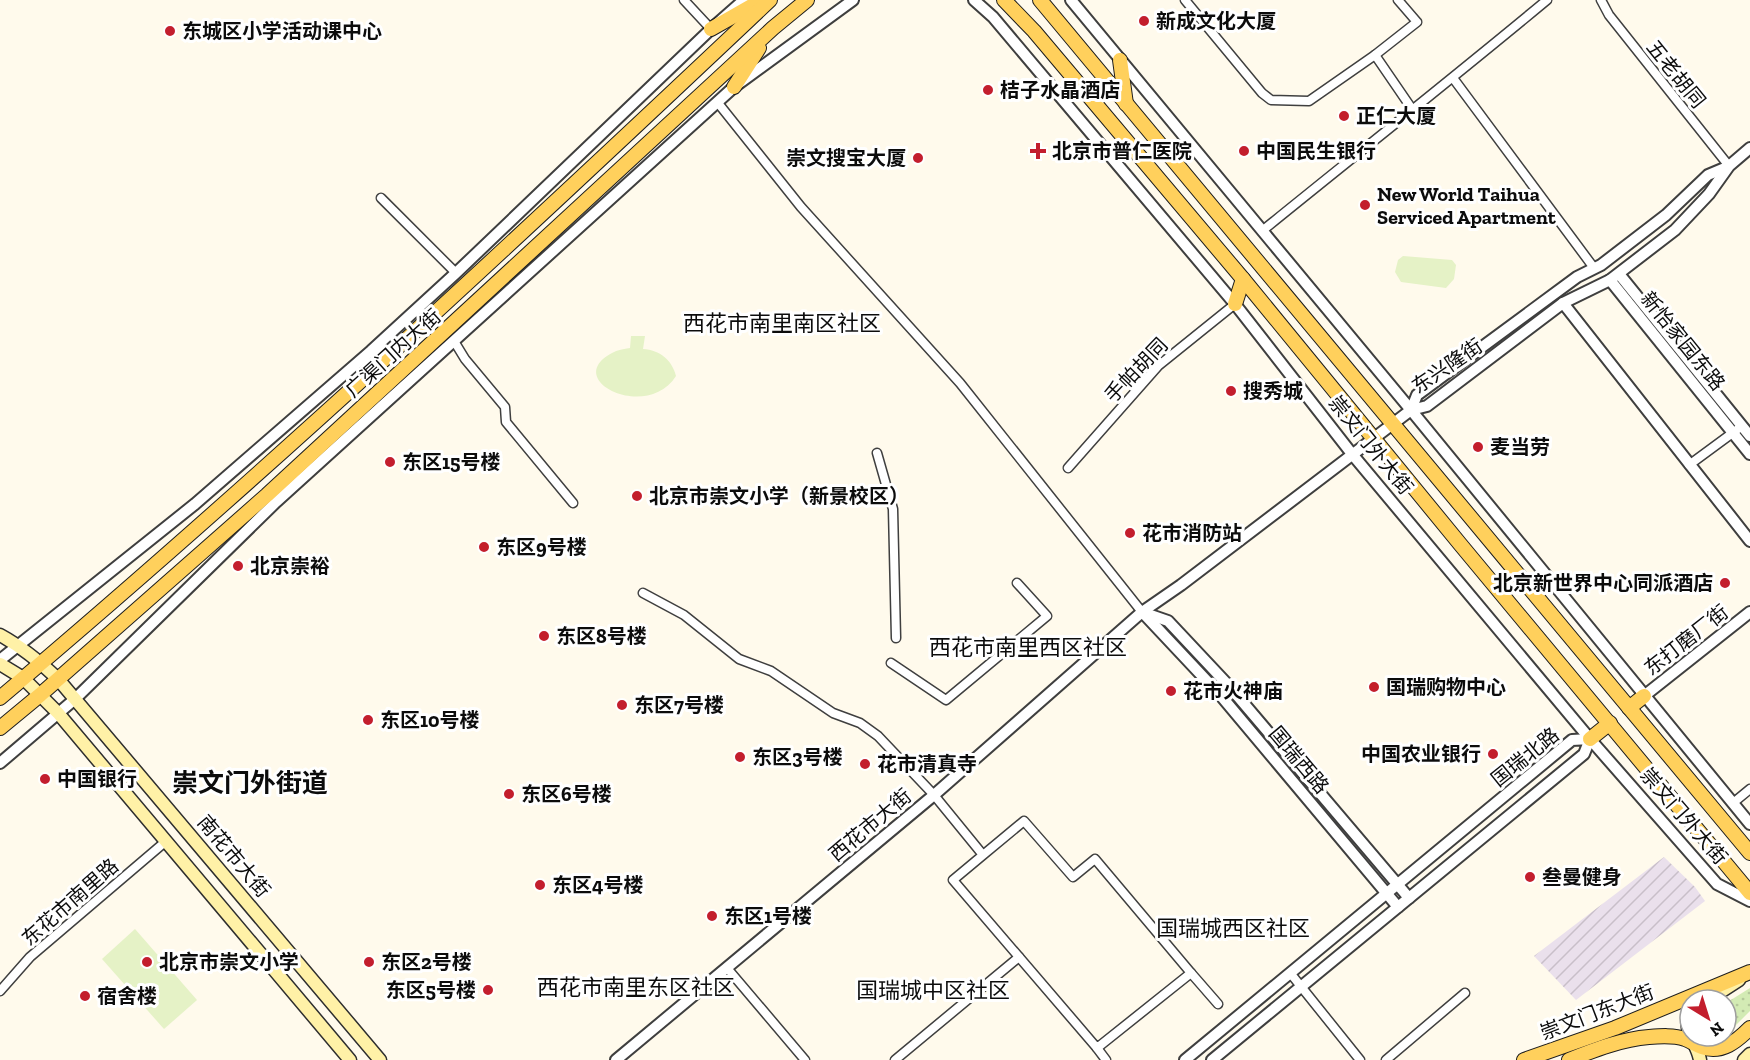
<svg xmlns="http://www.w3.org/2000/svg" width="1750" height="1060" font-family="'Zilla Slab','Noto Sans SC',serif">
	<defs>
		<pattern id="industrial-furrows" width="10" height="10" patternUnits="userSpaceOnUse" patternTransform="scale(1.5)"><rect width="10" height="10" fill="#eae0ec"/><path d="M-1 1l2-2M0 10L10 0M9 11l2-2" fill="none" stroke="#c8bfc9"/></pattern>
		<pattern id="grass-dots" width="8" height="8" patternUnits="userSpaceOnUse" patternTransform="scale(1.5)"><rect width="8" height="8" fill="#d3ebb4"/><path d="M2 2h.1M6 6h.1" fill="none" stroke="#b4c89a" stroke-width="1.8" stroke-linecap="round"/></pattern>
	</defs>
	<rect width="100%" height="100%" fill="#fffaec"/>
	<!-- industrial -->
	<path fill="url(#industrial-furrows)" d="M 1664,857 L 1695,887 L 1705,901 L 1576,1000 L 1534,956 Z"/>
	<!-- grass -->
	<path fill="url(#grass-dots)" d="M 1750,988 L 1750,1011 L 1726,1035 L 1726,1003 Z"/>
	<!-- pitch -->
	<g fill="#e5f2c6">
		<path d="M 1403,256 L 1452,260 L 1456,265 L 1454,279 L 1446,288 L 1401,282 L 1395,272 L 1398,260 Z"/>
		<path d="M 631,336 L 645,336 L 643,349 C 660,350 672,360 676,376 C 647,422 561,380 612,353 C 617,350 624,349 630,348 Z"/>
		<path d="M 135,929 L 197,1000 L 164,1029 L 102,959 Z"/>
	</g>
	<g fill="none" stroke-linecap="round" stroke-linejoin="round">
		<defs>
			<g id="minor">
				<path d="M 684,0 L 711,29"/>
				<path d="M 1185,0 L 1262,93 L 1271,100 L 1309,101 L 1375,55 L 1417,22 L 1398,0"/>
				<path d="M 1601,0 L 1609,15 L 1729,166"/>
				<path d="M 1375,55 L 1412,109"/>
				<path d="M 1453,78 L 1594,268"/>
				<path d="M 718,103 L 801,207 L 960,383 L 1142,612"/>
				<path d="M 381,198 L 456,273"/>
				<path d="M 1262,231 C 1357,154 1453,78 1547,0"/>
				<path d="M 454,341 L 465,359 L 505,407 L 506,422 L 573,503"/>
				<path d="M 877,453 L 893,509 L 896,638"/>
				<path d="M 1689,465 L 1742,426"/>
				<path d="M 1068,468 L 1158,366 L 1235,304"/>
				<path d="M 643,593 L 684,615 L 739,659 L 771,671 L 833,713 L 860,723 L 878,736 L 934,795 L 983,855 L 1024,821 L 1073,877 L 1095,859 L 1191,973 L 1097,1048 L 953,880 L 983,855"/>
				<path d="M 891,663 L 946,700 L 1047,616 L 1017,583"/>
				<path d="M 1733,803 L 1750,789"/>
				<path d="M 727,968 L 805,1060"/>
				<path d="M 1191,973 L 1218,1004"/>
				<path d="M 1291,974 L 1360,1060"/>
				<path d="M 0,991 L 30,957 L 165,842"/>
				<path d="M 1097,1048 L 1106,1060"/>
				<path d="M 895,1060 L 1019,957"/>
				<path d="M 1386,1060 L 1465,993"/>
			</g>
			<g id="tertiary">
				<path d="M 974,0 L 993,17 L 1235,304 L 1352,454 L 1590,739 L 1717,884 L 1750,901"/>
				<path d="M 1071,0 L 1411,410 L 1750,824"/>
				<path d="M 1619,274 L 1750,436"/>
				<path d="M 1610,280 L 1750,454"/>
				<path d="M 1563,303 L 1750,541"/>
				<path d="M 1411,410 L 1417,395 L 1577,277 L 1601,265 L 1666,215 L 1708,175 L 1727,167"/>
				<path d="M 1142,612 L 1168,621 L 1229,686 L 1409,898"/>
				<path d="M 1145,615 L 1222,697 L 1398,907"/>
				<path d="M 0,660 L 195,504 L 371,351 L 456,273 L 711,29 L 744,0"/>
				<path d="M 1644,696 L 1750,612"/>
				<path d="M 0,763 L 75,699 L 276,502 L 734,87 L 853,0"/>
				<path d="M 616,1060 L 934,795 L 1142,612 L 1181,585 L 1411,410 L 1427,406 L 1563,303 L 1610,280 L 1675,230 L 1709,194 L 1729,166 L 1750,148"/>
				<path d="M 1185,1060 L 1572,740 L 1590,739 L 1584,754 L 1212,1060"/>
			</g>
			<g id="secondary">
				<path d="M 0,635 C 22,647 40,662 58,679 L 380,1060"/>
				<path d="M 0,664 L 23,678 L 58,713 L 350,1060"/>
				<path d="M 1708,1000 L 1739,980"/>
				<path d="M 1690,1013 C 1682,1032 1697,1042 1700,1060"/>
				<path d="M 1744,1060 L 1750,1054"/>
			</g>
			<g id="primary">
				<path d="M 1004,0 L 1034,31 L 1243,279 L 1460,544 L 1750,893"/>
				<path d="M 1040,0 L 1750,853"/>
				<path d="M 711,29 L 762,0"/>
				<path d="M 1120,60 L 1126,104"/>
				<path d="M 734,87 L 759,48"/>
				<path d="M 1235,304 L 1243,279"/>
				<path d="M 0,698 C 265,474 518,238 770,0"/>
				<path d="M 1629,708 L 1644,696"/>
				<path d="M 0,728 L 40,695 L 267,495 L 773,28 L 807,0"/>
				<path d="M 1590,739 L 1610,723"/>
				<path d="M 1524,1060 L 1615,1028 L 1750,972"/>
				<path d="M 1569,1060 C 1594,1050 1622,1039 1649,1037 C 1661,1036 1674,1035 1685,1039 C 1691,1041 1696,1045 1702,1047 C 1722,1054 1737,1041 1750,1028"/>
			</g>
		</defs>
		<!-- minor casing -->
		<use href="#minor" stroke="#3f3f3f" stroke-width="11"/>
		<!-- tertiary casing -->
		<use href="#tertiary" stroke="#3f3f3f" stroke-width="14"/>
		<!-- secondary casing -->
		<use href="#secondary" stroke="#2e2e2e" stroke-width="15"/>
		<!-- primary casing -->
		<use href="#primary" stroke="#1d1d1d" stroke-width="16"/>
		<!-- minor -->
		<use href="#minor" stroke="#fff" stroke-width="8"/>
		<!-- tertiary -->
		<use href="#tertiary" stroke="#fff" stroke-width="10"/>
		<!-- secondary -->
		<use href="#secondary" stroke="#fff1a7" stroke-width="12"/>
		<!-- primary -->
		<use href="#primary" stroke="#ffd05c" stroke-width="14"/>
	</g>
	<!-- markers -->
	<g fill="#c31e2d" stroke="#fff" stroke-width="2">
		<circle cx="1144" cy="21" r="6"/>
		<circle cx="170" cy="31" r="6"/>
		<circle cx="988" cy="90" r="6"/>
		<circle cx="1344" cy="116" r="6"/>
		<path d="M1035 142h6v6h6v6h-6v6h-6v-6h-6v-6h6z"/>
		<circle cx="1244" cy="151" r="6"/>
		<circle cx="918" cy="158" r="6"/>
		<circle cx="1365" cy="205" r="6"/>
		<circle cx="1231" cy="391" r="6"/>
		<circle cx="1478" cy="447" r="6"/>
		<circle cx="390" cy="462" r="6"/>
		<circle cx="637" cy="496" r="6"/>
		<circle cx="1130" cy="533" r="6"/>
		<circle cx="484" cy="547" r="6"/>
		<circle cx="238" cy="566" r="6"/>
		<circle cx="1725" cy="583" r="6"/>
		<circle cx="544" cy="636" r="6"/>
		<circle cx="1374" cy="687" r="6"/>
		<circle cx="1171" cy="691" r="6"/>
		<circle cx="622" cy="705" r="6"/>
		<circle cx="368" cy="720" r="6"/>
		<circle cx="1493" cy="754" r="6"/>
		<circle cx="740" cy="757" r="6"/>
		<circle cx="865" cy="764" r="6"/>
		<circle cx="45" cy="779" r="6"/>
		<circle cx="509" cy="794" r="6"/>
		<circle cx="1530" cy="877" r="6"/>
		<circle cx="540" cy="885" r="6"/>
		<circle cx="712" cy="916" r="6"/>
		<circle cx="147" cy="962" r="6"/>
		<circle cx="369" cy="962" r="6"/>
		<circle cx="488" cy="990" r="6"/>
		<circle cx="85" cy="996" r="6"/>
	</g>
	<g text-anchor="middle" stroke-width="6" stroke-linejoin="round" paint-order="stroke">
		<!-- poi labels -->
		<g font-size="20" font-weight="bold" fill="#0c0c0c" stroke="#fff" text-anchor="start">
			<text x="1156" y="28">新成文化大厦</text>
			<text x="182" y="38">东城区小学活动课中心</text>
			<text x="1000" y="97">桔子水晶酒店</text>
			<text x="1356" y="123">正仁大厦</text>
			<text x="1052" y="158">北京市普仁医院</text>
			<text x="1256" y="158">中国民生银行</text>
			<text x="906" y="165" text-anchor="end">崇文搜宝大厦</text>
			<text x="1377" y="201">New World Taihua<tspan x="1377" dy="23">Serviced Apartment</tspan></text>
			<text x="1243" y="398">搜秀城</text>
			<text x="1490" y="454">麦当劳</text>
			<text x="402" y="469">东区15号楼</text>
			<text x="649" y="503">北京市崇文小学（新景校区）</text>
			<text x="1142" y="540">花市消防站</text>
			<text x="496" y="554">东区9号楼</text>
			<text x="250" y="573">北京崇裕</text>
			<text x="1713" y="590" text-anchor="end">北京新世界中心同派酒店</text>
			<text x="556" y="643">东区8号楼</text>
			<text x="1386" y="694">国瑞购物中心</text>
			<text x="1183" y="698">花市火神庙</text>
			<text x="634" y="712">东区7号楼</text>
			<text x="380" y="727">东区10号楼</text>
			<text x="1481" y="761" text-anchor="end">中国农业银行</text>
			<text x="752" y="764">东区3号楼</text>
			<text x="877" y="771">花市清真寺</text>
			<text x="57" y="786">中国银行</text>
			<text x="521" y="801">东区6号楼</text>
			<text x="1542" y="884">叁曼健身</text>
			<text x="552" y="892">东区4号楼</text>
			<text x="724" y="923">东区1号楼</text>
			<text x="159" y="969">北京市崇文小学</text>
			<text x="381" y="969">东区2号楼</text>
			<text x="476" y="997" text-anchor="end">东区5号楼</text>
			<text x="97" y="1003">宿舍楼</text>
		</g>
		<!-- street labels -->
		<g font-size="20" fill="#0c0c0c" stroke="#fff">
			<text transform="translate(1676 74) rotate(51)" y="7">五老胡同</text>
			<text transform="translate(1683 341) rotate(51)" y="7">新怡家园东路</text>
			<text transform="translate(393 353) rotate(-42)" y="7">广渠门内大街</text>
			<text transform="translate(1447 366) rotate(-34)" y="7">东兴隆街</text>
			<text transform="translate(1136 370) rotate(-46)" y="7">手帕胡同</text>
			<text transform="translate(1371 445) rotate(51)" y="7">崇文门外大街</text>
			<text transform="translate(1686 640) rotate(-38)" y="7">东打磨厂街</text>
			<text transform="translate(1525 757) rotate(-39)" y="7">国瑞北路</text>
			<text transform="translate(1299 760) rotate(50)" y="7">国瑞西路</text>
			<text transform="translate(1684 816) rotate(49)" y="7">崇文门外大街</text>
			<text transform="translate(870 825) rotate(-40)" y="7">西花市大街</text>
			<text transform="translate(234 856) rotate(50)" y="7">南花市大街</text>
			<text transform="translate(70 902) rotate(-41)" y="7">东花市南里路</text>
			<text transform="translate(1597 1012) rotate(-21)" y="7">崇文门东大街</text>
		</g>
		<!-- quarter labels -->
		<g font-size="22" fill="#0c0c0c" stroke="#fff">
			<text x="782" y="331">西花市南里南区社区</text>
			<text x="1028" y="655">西花市南里西区社区</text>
			<text x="1233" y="936">国瑞城西区社区</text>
			<text x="636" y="995">西花市南里东区社区</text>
			<text x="933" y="998">国瑞城中区社区</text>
		</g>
		<!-- district labels -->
		<g font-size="26" font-weight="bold" fill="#0c0c0c" stroke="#fff">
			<text x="250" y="792">崇文门外街道</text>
		</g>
	</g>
	<!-- north arrow -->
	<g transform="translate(1708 1018) rotate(142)"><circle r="28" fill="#ffffff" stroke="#9e9e9e" stroke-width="1.5"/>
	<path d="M0-4.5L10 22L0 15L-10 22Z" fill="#c31e2d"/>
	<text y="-9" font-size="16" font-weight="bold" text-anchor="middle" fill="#0c0c0c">N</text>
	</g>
</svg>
